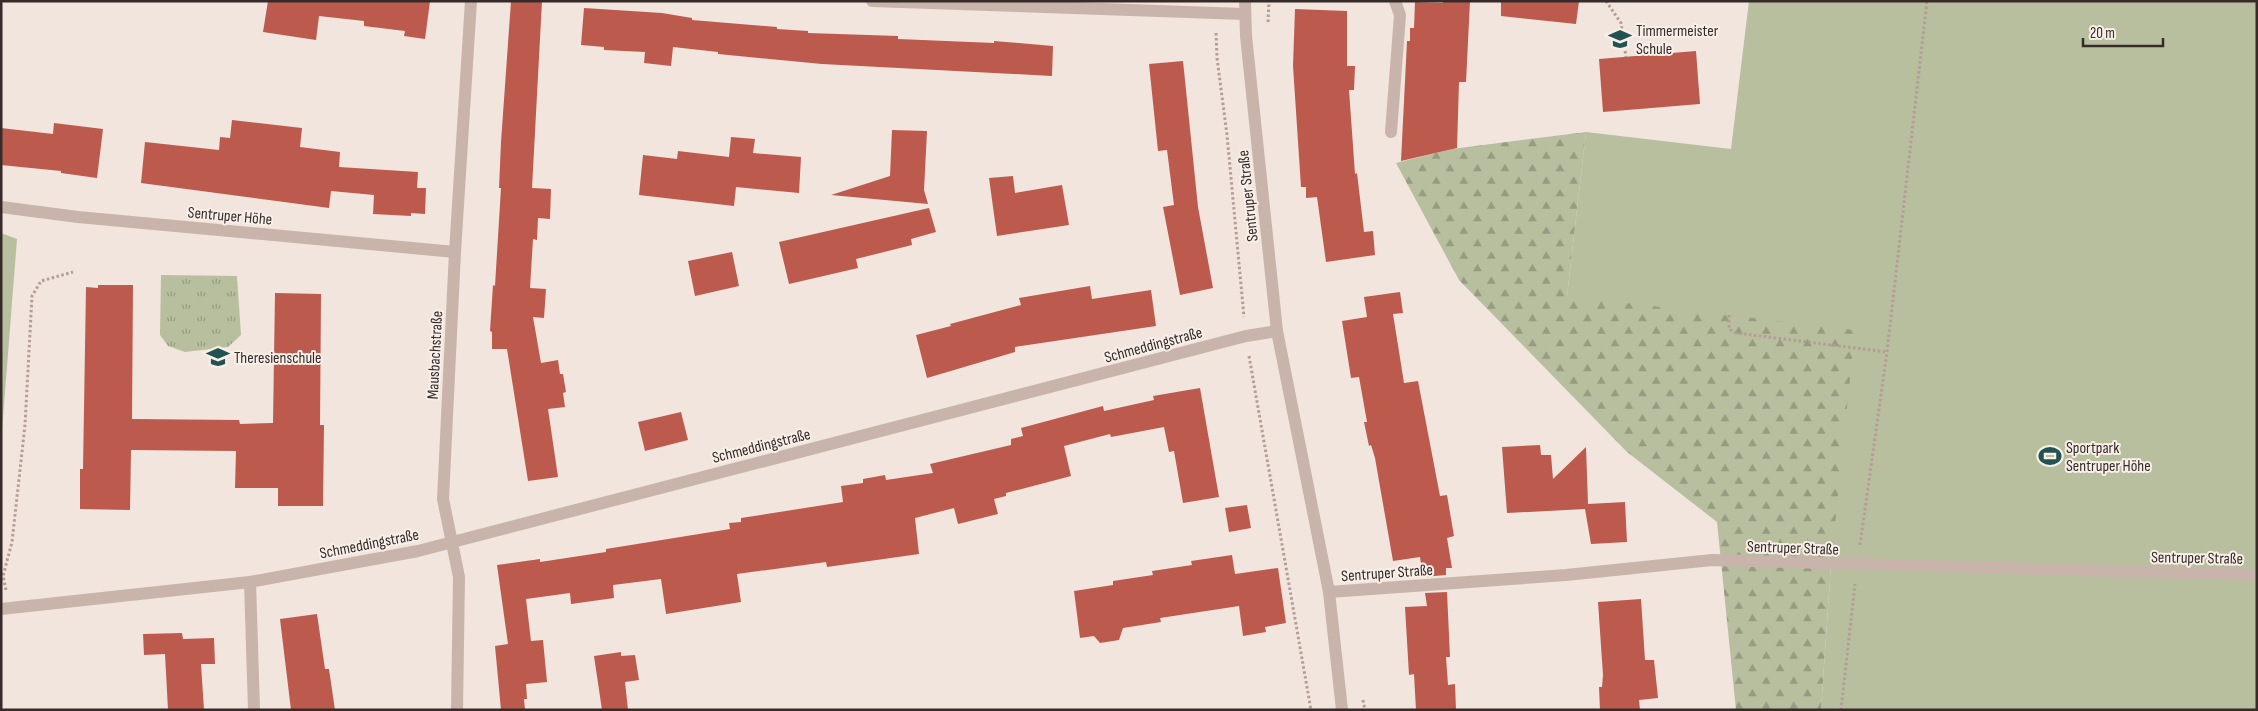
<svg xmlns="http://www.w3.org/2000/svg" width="2258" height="711" font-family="'Sofia Sans Condensed',sans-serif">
	<defs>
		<pattern id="forest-firs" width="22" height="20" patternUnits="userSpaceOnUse" patternTransform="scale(1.25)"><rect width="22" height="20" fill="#b8bf9e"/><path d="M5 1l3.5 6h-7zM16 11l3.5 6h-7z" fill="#969b81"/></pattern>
		<pattern id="park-tufts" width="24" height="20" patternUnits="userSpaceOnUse" patternTransform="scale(1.25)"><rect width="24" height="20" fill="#b8bf9e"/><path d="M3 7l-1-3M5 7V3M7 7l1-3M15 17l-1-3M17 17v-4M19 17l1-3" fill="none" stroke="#969b81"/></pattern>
	</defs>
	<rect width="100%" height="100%" fill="#f1e5dd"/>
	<!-- grass -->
	<g fill="#b8bf9e">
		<path d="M 1749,1 L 2257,1 L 2257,710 L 1821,710 L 1831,564 L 1567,296 L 1586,132 L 1731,149 Z"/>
		<path d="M 1,233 L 17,239 L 1,443 Z"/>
	</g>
	<!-- forest -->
	<path fill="url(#forest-firs)" d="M 1586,132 L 1567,296 L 1855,330 L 1831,564 L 1821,710 L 1736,710 L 1717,522 L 1627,452 L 1459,280 L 1396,163 L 1452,149 Z"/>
	<!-- park -->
	<path fill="url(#park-tufts)" d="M 161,275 L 237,276 L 241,335 L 228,347 L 185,352 L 168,346 L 160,335 Z"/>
	<!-- building -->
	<g fill="#bd5a4e">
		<path d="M 268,1 L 430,1 L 425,39 L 404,36 L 405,31 L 364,26 L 364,21 L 319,16 L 316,40 L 263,32 Z"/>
		<path d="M 511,1 L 542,1 L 532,188 L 551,189 L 550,219 L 538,218 L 537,240 L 533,239 L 530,288 L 546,289 L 544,318 L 533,317 L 541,363 L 558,360 L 560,374 L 563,374 L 566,392 L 563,393 L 565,407 L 548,409 L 558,477 L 528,481 L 507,349 L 492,349 L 492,332 L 490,331 L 493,285 L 495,286 L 501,188 L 499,188 L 501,142 Z"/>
		<path d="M 1443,1 L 1470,1 L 1466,82 L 1459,82 L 1457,148 L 1401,161 L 1407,41 L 1410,41 L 1410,28 L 1414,28 L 1415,2 L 1443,3 Z"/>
		<path d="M 1501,1 L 1579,1 L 1576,24 L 1501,16 Z"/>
		<path d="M 584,8 L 662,13 L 692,18 L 692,20 L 777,27 L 777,29 L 808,31 L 808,33 L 898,36 L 898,39 L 994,43 L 994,41 L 1053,46 L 1052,76 L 822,64 L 718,54 L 718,52 L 673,47 L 671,66 L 644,63 L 645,52 L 604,50 L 604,47 L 581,45 Z"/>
		<path d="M 1295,9 L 1347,11 L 1347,66 L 1355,66 L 1354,90 L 1349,90 L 1355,174 L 1357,173 L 1364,232 L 1373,231 L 1375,255 L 1326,262 L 1317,197 L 1306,198 L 1306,187 L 1301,187 L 1293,66 Z"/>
		<path d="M 1696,51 L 1700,104 L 1603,112 L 1599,59 Z"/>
		<path d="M 1183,61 L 1198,207 L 1213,288 L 1180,295 L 1163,207 L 1174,205 L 1167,150 L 1158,151 L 1149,64 Z"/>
		<path d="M 232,120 L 302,128 L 300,147 L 340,152 L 339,167 L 418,172 L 417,188 L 426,188 L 425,214 L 411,213 L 411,216 L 373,214 L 374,195 L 331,191 L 329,208 L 141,183 L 145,142 L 219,150 L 220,137 L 230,138 Z"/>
		<path d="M 54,123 L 103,129 L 97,178 L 61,173 L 61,171 L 1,165 L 1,128 L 53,134 Z"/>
		<path d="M 892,130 L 927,131 L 924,190 L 928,204 L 831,195 L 890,176 Z"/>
		<path d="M 731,137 L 755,139 L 753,153 L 801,157 L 799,193 L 736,187 L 734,206 L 639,195 L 643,155 L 677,159 L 678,151 L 729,157 Z"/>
		<path d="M 1013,176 L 1015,193 L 1062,185 L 1069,225 L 997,236 L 989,178 Z"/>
		<path d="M 929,208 L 936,232 L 911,239 L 912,245 L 856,259 L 858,268 L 789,284 L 779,242 Z"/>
		<path d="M 732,252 L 739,286 L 695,296 L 688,261 Z"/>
		<path d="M 98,285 L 133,285 L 132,419 L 239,420 L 240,424 L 273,423 L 275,293 L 321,294 L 320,425 L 324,425 L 323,506 L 278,506 L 278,488 L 235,488 L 236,451 L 131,450 L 130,510 L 80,509 L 80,469 L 83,469 L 86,287 L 98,288 Z"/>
		<path d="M 1090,286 L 1092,299 L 1151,290 L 1156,326 L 1015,347 L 1015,352 L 927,378 L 916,335 L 951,326 L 950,324 L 1021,305 L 1019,298 Z"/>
		<path d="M 1400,292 L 1403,313 L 1393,314 L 1404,383 L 1418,381 L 1440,496 L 1447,495 L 1454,536 L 1447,538 L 1452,568 L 1446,568 L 1446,575 L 1423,577 L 1420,557 L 1393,561 L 1375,458 L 1371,445 L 1369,446 L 1364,422 L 1367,422 L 1359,377 L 1351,378 L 1342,321 L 1367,317 L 1364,297 Z"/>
		<path d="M 1200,388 L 1219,497 L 1183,503 L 1174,451 L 1169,452 L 1164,427 L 1111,437 L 1110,434 L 1064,446 L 1071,476 L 1006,493 L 1006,496 L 994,499 L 998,514 L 958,524 L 954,508 L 915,518 L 919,554 L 827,567 L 826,562 L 737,574 L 741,602 L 666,614 L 661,579 L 613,585 L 614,598 L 571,604 L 570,593 L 526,599 L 531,641 L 543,640 L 547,682 L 526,684 L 527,699 L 524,699 L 525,710 L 501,710 L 495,646 L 508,644 L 497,565 L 540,559 L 540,562 L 606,552 L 606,549 L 730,529 L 729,523 L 741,522 L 741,518 L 843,502 L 841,486 L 863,483 L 863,479 L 885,475 L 886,480 L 933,473 L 930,464 L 1011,445 L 1011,439 L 1023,436 L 1021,428 L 1103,406 L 1104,411 L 1154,400 L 1153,396 Z"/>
		<path d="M 681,412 L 688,440 L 645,451 L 638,422 Z"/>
		<path d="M 1540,445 L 1541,455 L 1551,455 L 1553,479 L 1586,447 L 1588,504 L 1625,502 L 1627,542 L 1591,544 L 1585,509 L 1507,513 L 1502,447 Z"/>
		<path d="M 1247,505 L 1251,528 L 1229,532 L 1225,508 Z"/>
		<path d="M 1232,555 L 1235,574 L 1278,568 L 1286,623 L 1265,627 L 1266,632 L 1243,636 L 1239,606 L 1160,618 L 1161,622 L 1123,628 L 1119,640 L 1100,643 L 1094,636 L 1080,638 L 1074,591 L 1113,585 L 1113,581 L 1153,575 L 1152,571 L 1192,565 L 1191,561 Z"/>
		<path d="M 1447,592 L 1450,657 L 1446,657 L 1448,685 L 1455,684 L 1456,710 L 1416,710 L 1414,674 L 1409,675 L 1405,607 L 1427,606 L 1425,593 Z"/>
		<path d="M 1641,599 L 1645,660 L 1654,660 L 1658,698 L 1639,700 L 1640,710 L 1600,710 L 1599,687 L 1602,687 L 1603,675 L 1598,602 Z"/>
		<path d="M 317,614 L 325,669 L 329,669 L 335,710 L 291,710 L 280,619 Z"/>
		<path d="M 182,633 L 183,639 L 214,638 L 215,664 L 201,664 L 204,710 L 168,710 L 165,654 L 144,655 L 143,634 Z"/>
		<path d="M 621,652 L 621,656 L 635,655 L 639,680 L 625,682 L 628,710 L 602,710 L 594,656 Z"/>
	</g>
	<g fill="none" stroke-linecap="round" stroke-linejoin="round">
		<!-- path -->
		<g stroke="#b49d94" stroke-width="3" stroke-dasharray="2.5 2.5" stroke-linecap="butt">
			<path d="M 1606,1 L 1621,23 L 1626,57"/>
			<path d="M 1268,22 L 1269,1"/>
			<path d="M 1216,33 L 1217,58 L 1227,135 L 1244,317"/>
			<path d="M 1729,315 L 1729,329 L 1736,333 L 1887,352"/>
			<path d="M 1249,356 L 1311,710"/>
			<path d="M 1860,545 L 1887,352 L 1927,1"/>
			<path d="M 6,590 L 3,576 L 12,542 L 25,425 L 32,296 L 41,281 L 73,272"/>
			<path d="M 1363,700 L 1365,710"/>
			<path d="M 1841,710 L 1855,584"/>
		</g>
		<!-- minor -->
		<g stroke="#c8b4aa" stroke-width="12">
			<path d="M 872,1 L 1244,14"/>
			<path d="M 1245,1 L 1246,36 L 1277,331 L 1329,592 L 1342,710"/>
			<path d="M 1391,132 L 1400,15 L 1395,1"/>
			<path d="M 1,207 L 78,217 L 455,252"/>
			<path d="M 250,582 L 254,710"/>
			<path d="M 1329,592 L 1566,575 L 1712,560 L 2257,575"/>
			<path d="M 1,609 L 250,582 L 418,551 L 1246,336 L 1277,331"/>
			<path d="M 457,710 L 459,577 L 443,499 L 455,252 L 471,1"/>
		</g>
	</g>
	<!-- icons -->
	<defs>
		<symbol id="university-bare" viewBox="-9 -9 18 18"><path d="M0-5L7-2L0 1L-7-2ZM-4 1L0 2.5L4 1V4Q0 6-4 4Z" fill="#215451" stroke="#f8efe9" stroke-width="2.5" paint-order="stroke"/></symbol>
		<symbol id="school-bare" viewBox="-9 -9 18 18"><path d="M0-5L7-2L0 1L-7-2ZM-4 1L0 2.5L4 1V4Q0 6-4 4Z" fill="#215451" stroke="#f8efe9" stroke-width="2.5" paint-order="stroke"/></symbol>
		<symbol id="stadium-bare" viewBox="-9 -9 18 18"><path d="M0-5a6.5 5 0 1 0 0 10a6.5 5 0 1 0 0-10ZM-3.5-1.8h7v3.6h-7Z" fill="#215451" stroke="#f8efe9" stroke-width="2.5" paint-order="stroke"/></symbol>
	</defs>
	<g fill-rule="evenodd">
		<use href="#university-bare" x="1604" y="23" width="32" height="32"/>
		<use href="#school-bare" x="202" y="341" width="32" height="32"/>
		<use href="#stadium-bare" x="2034" y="440" width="32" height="32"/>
	</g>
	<g text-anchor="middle" stroke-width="4" stroke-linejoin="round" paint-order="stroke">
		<!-- poi labels -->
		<g font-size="16" fill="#362b29" stroke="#f8efe9" text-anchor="start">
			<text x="1636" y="36">Timmermeister<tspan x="1636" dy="18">Schule</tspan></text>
			<text x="234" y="363">Theresienschule</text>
			<text x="2066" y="453">Sportpark<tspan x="2066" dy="18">Sentruper Höhe</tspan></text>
		</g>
		<!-- street labels -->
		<g font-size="16" fill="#362b29" stroke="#f8efe9">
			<text transform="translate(1247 196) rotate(-96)" y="6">Sentruper Straße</text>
			<text transform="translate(230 215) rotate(5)" y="6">Sentruper Höhe</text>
			<text transform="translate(1153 344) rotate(-15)" y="6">Schmeddingstraße</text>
			<text transform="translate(434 355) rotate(-87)" y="6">Mausbachstraße</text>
			<text transform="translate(761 445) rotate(-14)" y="6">Schmeddingstraße</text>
			<text transform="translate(369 543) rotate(-11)" y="6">Schmeddingstraße</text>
			<text transform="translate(1793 547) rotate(2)" y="6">Sentruper Straße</text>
			<text transform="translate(2197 557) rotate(1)" y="6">Sentruper Straße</text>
			<text transform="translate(1387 572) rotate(-4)" y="6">Sentruper Straße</text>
		</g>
	</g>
	<!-- border -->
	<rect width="2258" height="711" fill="none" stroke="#362b29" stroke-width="5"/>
	<!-- scale -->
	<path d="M2083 38v8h80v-8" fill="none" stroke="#362b29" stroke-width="2.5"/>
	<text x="2090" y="38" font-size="15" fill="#362b29" stroke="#f8efe9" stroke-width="4" paint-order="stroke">20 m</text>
</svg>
